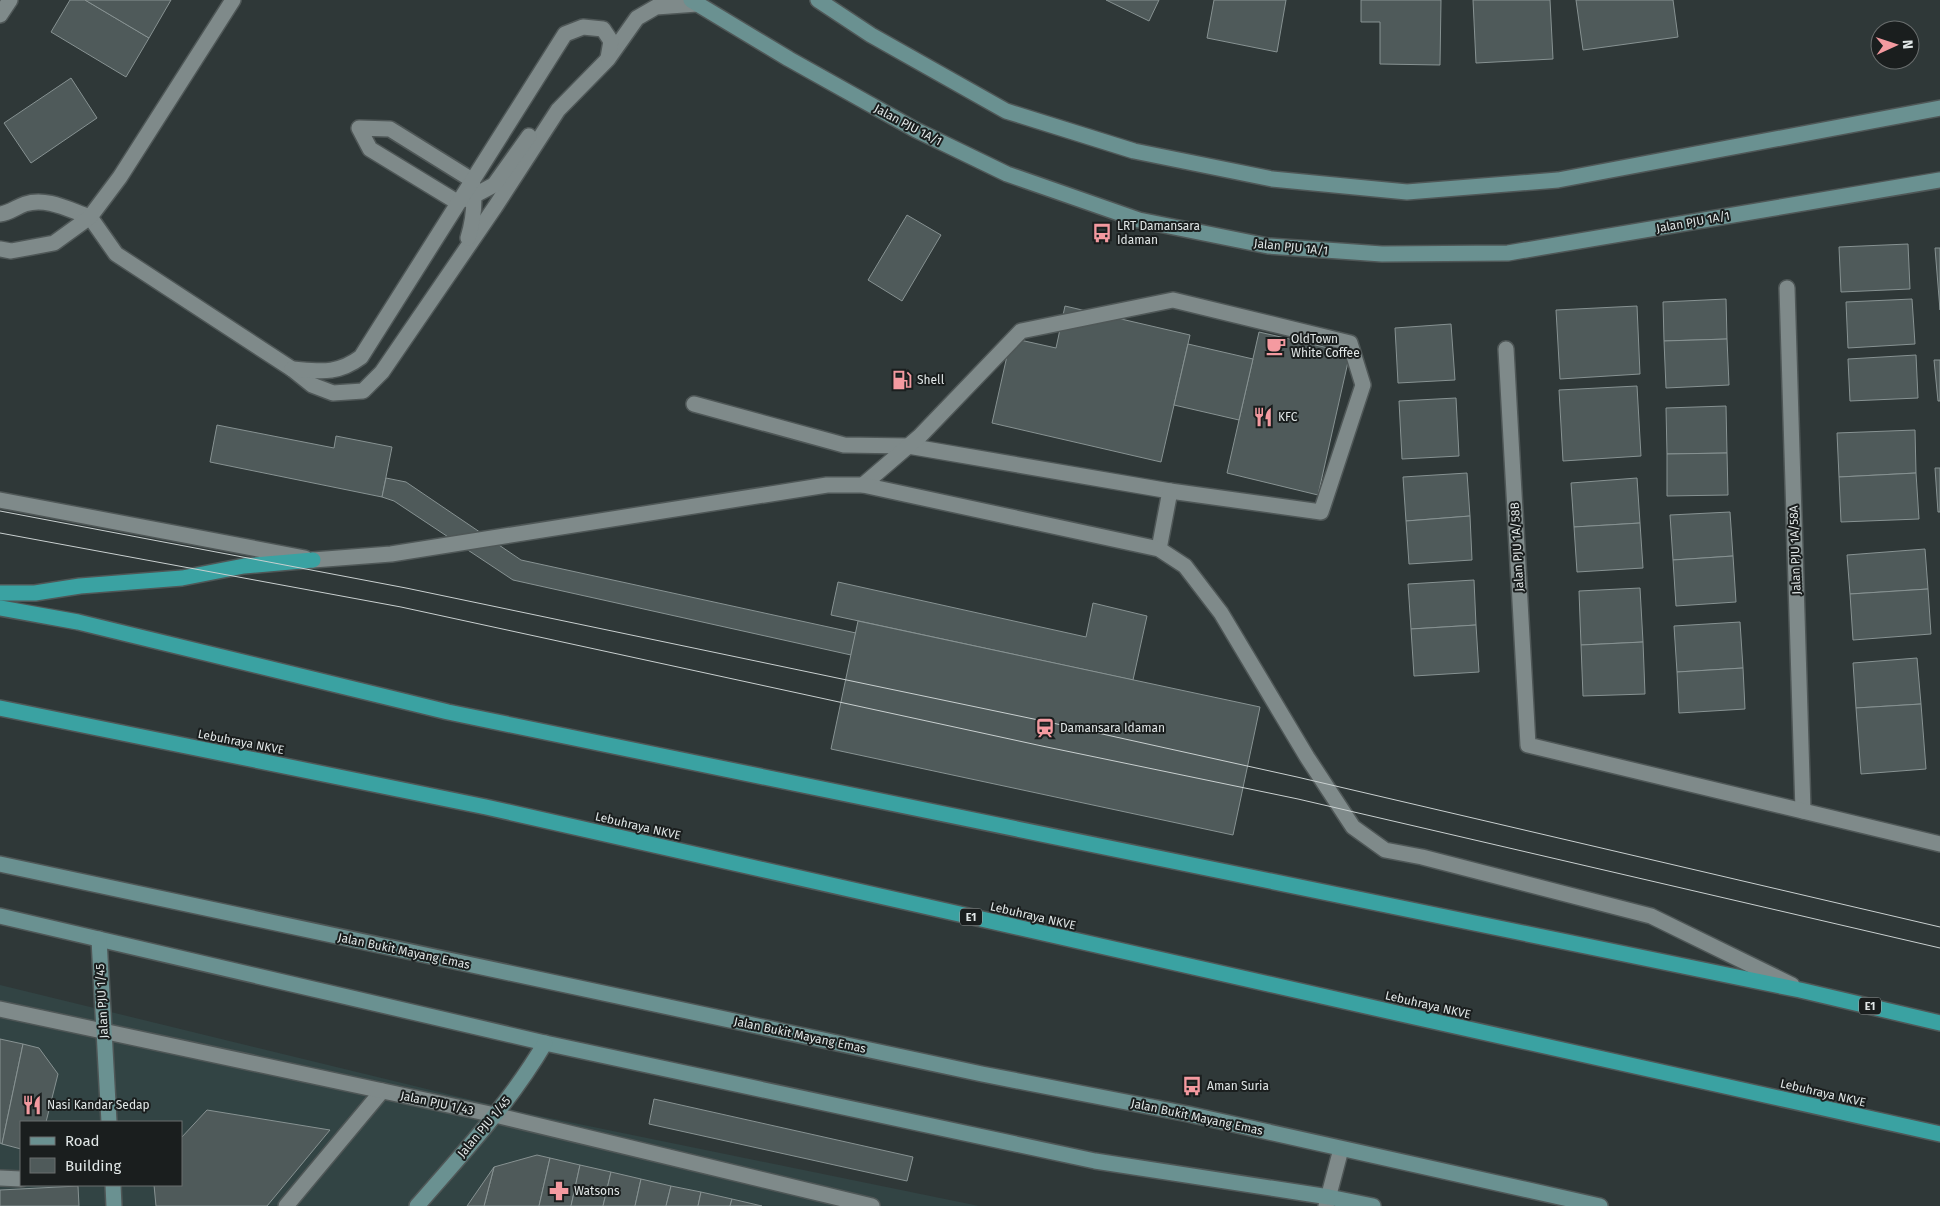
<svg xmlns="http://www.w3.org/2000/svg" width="1940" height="1206" font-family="'Fira Sans',sans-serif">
	<rect width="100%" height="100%" fill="#2f3838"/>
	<!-- built -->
	<path fill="#324444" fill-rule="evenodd" d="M 0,985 L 525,1113 L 979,1206 L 0,1206 ZM 21,1122 L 181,1122 L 181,1185 L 21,1185 Z"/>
	<!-- building -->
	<g fill="#4f5a5a" stroke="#879292">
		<path d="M 70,0 L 85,0 L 149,38 L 126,77 L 51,32 Z"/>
		<path d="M 85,0 L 171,0 L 149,38 Z"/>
		<path d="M 1106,0 L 1159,0 L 1149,21 Z"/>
		<path d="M 1214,0 L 1286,0 L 1277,52 L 1207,38 Z"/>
		<path d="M 1361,0 L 1441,0 L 1440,65 L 1380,64 L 1380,22 L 1361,22 Z"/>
		<path d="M 1473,0 L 1550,0 L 1553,59 L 1476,63 Z"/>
		<path d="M 1576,0 L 1673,0 L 1678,37 L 1583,50 Z"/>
		<path d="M 71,78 L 97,118 L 31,163 L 4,123 Z"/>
		<path d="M 907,215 L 941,235 L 902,301 L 868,280 Z"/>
		<path d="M 1908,244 L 1910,289 L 1841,292 L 1839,247 Z"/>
		<path d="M 1935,248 L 1940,248 L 1940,310 Z"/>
		<path d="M 1726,299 L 1727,339 L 1664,341 L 1663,302 Z"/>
		<path d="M 1912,299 L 1915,344 L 1848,348 L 1846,302 Z"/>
		<path d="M 1065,306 L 1190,335 L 1161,462 L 992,423 L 1011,338 L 1056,348 Z"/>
		<path d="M 1637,306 L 1640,374 L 1560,379 L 1556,310 Z"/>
		<path d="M 1451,324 L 1455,380 L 1398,383 L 1395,328 Z"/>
		<path d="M 1259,332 L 1350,353 L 1318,495 L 1227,473 Z"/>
		<path d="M 1727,339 L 1729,385 L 1666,388 L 1664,341 Z"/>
		<path d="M 1188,344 L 1253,359 L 1239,420 L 1174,405 Z"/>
		<path d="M 1916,355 L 1918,398 L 1850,401 L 1848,359 Z"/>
		<path d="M 1934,360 L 1940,360 L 1940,401 L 1938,401 Z"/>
		<path d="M 1637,386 L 1641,456 L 1563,461 L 1559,390 Z"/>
		<path d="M 1456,398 L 1459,456 L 1402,459 L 1399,401 Z"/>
		<path d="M 1726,406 L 1727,453 L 1667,454 L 1666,408 Z"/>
		<path d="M 217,425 L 334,448 L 336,436 L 392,447 L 382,497 L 210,462 Z"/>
		<path d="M 1915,430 L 1916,473 L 1839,477 L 1837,433 Z"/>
		<path d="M 1727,453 L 1728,495 L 1667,496 L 1667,454 Z"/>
		<path d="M 1935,468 L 1940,468 L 1940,512 L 1938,512 Z"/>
		<path d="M 1467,473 L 1470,516 L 1406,521 L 1403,477 Z"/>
		<path d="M 1916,473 L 1919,519 L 1841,522 L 1839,477 Z"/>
		<path d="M 386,478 L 406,482 L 521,560 L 856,633 L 851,655 L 513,580 L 394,501 L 382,497 Z"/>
		<path d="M 1637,478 L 1640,523 L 1574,527 L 1571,483 Z"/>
		<path d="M 1730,512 L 1733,556 L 1673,560 L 1670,515 Z"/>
		<path d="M 1470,516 L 1472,560 L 1409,564 L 1406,521 Z"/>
		<path d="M 1640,523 L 1643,568 L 1577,572 L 1574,527 Z"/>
		<path d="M 1925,549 L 1928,589 L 1850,594 L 1847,555 Z"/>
		<path d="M 1733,556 L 1736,602 L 1676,606 L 1673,560 Z"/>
		<path d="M 1474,580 L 1476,625 L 1411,629 L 1408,584 Z"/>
		<path d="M 838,582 L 1086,637 L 1093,603 L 1147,616 L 1133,680 L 831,615 Z"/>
		<path d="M 1640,588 L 1643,642 L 1581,645 L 1579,591 Z"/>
		<path d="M 1928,589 L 1931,634 L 1853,640 L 1850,594 Z"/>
		<path d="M 858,621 L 1260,707 L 1233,835 L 831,749 Z"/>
		<path d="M 1740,622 L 1743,668 L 1677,672 L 1674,626 Z"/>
		<path d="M 1476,625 L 1479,672 L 1414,676 L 1411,629 Z"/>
		<path d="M 1643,642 L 1645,694 L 1583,696 L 1581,645 Z"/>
		<path d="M 1917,658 L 1921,704 L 1856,708 L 1853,663 Z"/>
		<path d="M 1743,668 L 1745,709 L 1679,713 L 1677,672 Z"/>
		<path d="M 1921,704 L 1926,769 L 1861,774 L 1856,708 Z"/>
		<path d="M 0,1039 L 23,1044 L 2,1144 L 0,1143 Z"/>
		<path d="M 23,1044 L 39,1048 L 58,1074 L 46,1122 L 21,1122 L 21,1149 L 2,1144 Z"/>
		<path d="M 654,1099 L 913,1157 L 907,1181 L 649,1124 Z"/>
		<path d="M 207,1110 L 330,1130 L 267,1206 L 156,1206 L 154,1185 L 181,1185 L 181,1138 Z"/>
		<path d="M 537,1155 L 550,1158 L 539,1206 L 484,1206 L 494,1167 Z"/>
		<path d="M 550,1158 L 580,1165 L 571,1206 L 539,1206 Z"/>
		<path d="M 580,1165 L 611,1172 L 603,1206 L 571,1206 Z"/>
		<path d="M 494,1167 L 484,1206 L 467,1206 Z"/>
		<path d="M 611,1172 L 641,1179 L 635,1206 L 603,1206 Z"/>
		<path d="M 641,1179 L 671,1186 L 666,1206 L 635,1206 Z"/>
		<path d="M 78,1186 L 79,1206 L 0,1206 L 0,1190 Z"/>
		<path d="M 671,1186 L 701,1192 L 698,1206 L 666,1206 Z"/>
		<path d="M 701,1192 L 732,1199 L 730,1206 L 698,1206 Z"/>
		<path d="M 732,1199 L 762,1206 L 730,1206 Z"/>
	</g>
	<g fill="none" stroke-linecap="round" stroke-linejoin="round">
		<defs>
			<g id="lane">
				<path d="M 90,217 L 116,254 L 292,369 L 312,385 L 333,393 L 363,391 L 382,372 L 495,207 L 558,110 L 608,59 L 637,18 L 656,7 L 697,4"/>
				<path d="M 468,238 C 474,218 476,201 472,180 L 390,129 L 359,128 L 370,149 L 457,202 L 475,195 L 494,185 L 529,136"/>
				<path d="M 292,369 C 319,371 337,375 361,357 L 565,34 L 583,27 L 603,29 L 611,41 L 608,58"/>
				<path d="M 694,404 L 844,445 L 908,446 L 1170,491"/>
				<path d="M 863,485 L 920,436 L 1021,331 L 1173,300 L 1350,343 L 1363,385 L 1321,512 L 1170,491 L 1159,549"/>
				<path d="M 313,560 L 391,554 L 827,485 L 863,485 L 1159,549 L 1185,566 L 1221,613 L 1307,757 L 1353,827 L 1385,850 L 1422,857 L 1651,916 L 1792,985"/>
				<path d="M 0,1178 L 21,1179"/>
				<path d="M 286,1206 L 382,1091"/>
			</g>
			<g id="street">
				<path d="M 0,15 L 10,0"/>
				<path d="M 0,214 C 10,213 16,207 25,204 C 47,197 69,210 90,217"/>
				<path d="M 0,249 L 11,251 L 54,243 L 90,217 L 120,177 L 233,0"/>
				<path d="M 1787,288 L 1803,811"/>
				<path d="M 1506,349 L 1528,745 L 1940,844"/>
				<path d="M 0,500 L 305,558"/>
				<path d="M 0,1009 L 495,1115 L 872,1206"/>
				<path d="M 1326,1206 L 1341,1149"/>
			</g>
			<g id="secondary">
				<path d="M 691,0 L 789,59 L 916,130 L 1007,174 L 1139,220 L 1268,246 L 1382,254 L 1508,253 L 1940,180"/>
				<path d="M 818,0 L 871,35 L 1006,111 L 1134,151 L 1272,179 L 1407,192 L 1558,180 L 1940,108"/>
				<path d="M 0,864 L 982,1074 L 1188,1114 L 1600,1206"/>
				<path d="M 0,916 L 545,1043 L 1095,1161 L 1329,1197 L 1373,1206"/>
				<path d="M 99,939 L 109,1122"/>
				<path d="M 113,1185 L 114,1206"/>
				<path d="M 417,1206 C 462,1154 510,1103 545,1043"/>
			</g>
			<g id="highway">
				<path d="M 0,593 L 35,593 L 80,586 L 182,578 L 244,566 L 313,560"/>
				<path d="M 0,608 L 78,622 L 448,712 L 1800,990 L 1940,1023"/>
				<path d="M 0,708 L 486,807 L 1419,1018 L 1940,1134"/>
			</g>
		</defs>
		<!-- lane casing -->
		<use href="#lane" stroke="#4f5757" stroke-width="18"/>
		<!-- street casing -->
		<use href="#street" stroke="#4f5757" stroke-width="18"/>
		<!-- secondary casing -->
		<use href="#secondary" stroke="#4f5757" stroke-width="18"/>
		<!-- highway casing -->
		<use href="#highway" stroke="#4f5757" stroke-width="18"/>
		<!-- lane -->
		<use href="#lane" stroke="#7f8a8a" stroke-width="15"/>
		<!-- street -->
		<use href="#street" stroke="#7f8a8a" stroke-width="15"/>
		<!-- secondary -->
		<use href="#secondary" stroke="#6a9191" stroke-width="15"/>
		<!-- highway -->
		<use href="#highway" stroke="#3aa2a2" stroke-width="15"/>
		<!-- tram -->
		<g stroke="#c9d0d0" stroke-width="1">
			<path d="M 0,511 L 406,588 L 1048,722 L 1297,777 L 1940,927"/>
			<path d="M 0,533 L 401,607 L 1042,746 L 1298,799 L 1940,948"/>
		</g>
	</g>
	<!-- icons -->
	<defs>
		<symbol id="bus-bare" viewBox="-9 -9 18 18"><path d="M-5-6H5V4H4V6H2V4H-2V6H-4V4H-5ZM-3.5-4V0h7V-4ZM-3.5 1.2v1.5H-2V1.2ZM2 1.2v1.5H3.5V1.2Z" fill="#f49aa0" stroke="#1a1e1e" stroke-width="2.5" paint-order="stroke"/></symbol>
		<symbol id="cafe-bare" viewBox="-9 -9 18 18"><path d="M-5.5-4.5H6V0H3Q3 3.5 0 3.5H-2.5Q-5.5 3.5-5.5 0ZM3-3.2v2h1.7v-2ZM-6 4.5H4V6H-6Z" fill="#f49aa0" stroke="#1a1e1e" stroke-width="2.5" paint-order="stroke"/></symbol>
		<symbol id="fuel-bare" viewBox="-9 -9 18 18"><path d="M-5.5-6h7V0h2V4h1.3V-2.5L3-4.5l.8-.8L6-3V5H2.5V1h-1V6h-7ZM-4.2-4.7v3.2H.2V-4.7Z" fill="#f49aa0" stroke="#1a1e1e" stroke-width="2.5" paint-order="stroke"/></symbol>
		<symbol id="restaurant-bare" viewBox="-9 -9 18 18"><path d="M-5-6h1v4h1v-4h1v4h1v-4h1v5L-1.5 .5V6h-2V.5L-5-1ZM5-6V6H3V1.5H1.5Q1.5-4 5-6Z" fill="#f49aa0" stroke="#1a1e1e" stroke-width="2.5" paint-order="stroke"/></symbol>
		<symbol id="station-bare" viewBox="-9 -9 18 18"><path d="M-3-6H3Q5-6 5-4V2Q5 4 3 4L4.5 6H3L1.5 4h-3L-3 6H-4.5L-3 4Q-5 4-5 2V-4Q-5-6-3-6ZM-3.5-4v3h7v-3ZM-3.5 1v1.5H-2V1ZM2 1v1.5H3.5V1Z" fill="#f49aa0" stroke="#1a1e1e" stroke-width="2.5" paint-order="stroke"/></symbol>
		<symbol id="pharmacy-bare" viewBox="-9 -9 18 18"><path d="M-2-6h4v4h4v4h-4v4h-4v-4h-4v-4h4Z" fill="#f49aa0" stroke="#1a1e1e" stroke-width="2.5" paint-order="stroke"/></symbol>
	</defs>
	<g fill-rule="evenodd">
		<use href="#bus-bare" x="1088" y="219" width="28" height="28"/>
		<use href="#cafe-bare" x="1262" y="332" width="28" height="28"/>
		<use href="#fuel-bare" x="888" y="366" width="28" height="28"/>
		<use href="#restaurant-bare" x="1249" y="403" width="28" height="28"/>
		<use href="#station-bare" x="1031" y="714" width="28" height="28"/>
		<use href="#bus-bare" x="1178" y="1072" width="28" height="28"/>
		<use href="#restaurant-bare" x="18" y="1091" width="28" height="28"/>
		<use href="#pharmacy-bare" x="545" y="1177" width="28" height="28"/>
	</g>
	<g text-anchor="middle" stroke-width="4" stroke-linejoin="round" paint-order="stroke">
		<!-- shield labels -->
		<g fill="#1a1e1e" stroke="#a5abab" stroke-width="1">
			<rect x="960" y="908.5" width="22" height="17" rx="4"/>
			<rect x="1859" y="997.5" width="22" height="17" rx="4"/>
		</g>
		<g font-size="11" font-weight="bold" fill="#e1e7e7">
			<text x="971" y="921">E1</text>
			<text x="1870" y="1010">E1</text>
		</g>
		<!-- street labels -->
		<g font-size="12" fill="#e1e7e7" stroke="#1a1e1e">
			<text transform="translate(908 125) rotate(28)" y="4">Jalan PJU 1A/1</text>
			<text transform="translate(1693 222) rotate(-10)" y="4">Jalan PJU 1A/1</text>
			<text transform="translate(1291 247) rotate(6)" y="4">Jalan PJU 1A/1</text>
			<text transform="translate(1517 547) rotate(-93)" y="4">Jalan PJU 1A/58B</text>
			<text transform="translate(1795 550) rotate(-92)" y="4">Jalan PJU 1A/58A</text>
			<text transform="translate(241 742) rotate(11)" y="4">Lebuhraya NKVE</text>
			<text transform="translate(638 826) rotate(13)" y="4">Lebuhraya NKVE</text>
			<text transform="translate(1033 916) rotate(13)" y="4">Lebuhraya NKVE</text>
			<text transform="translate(404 951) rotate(12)" y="4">Jalan Bukit Mayang Emas</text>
			<text transform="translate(102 1001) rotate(-93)" y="4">Jalan PJU 1/45</text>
			<text transform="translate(1428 1005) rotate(13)" y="4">Lebuhraya NKVE</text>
			<text transform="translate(800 1035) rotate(12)" y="4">Jalan Bukit Mayang Emas</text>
			<text transform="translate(1823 1093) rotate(13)" y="4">Lebuhraya NKVE</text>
			<text transform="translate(437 1103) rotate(12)" y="4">Jalan PJU 1/43</text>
			<text transform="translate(1197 1117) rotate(12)" y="4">Jalan Bukit Mayang Emas</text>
			<text transform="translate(484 1127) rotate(-50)" y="4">Jalan PJU 1/45</text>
		</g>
		<!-- poi labels -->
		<g font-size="12" fill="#e1e7e7" stroke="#1a1e1e" text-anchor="start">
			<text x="1117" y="230">LRT Damansara<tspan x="1117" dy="14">Idaman</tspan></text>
			<text x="1291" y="343">OldTown<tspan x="1291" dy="14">White Coffee</tspan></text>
			<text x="917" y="384">Shell</text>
			<text x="1278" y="421">KFC</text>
			<text x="1060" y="732">Damansara Idaman</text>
			<text x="1207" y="1090">Aman Suria</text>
			<text x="47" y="1109">Nasi Kandar Sedap</text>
			<text x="574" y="1195">Watsons</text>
		</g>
	</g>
	<!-- legend -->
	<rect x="20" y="1121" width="162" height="65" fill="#1a1e1e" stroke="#6a6e6e"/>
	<rect x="30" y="1137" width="25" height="8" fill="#6a9191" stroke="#6a6e6e"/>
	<text x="65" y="1146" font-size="15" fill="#e1e7e7">Road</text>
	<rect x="30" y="1158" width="25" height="15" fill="#4f5a5a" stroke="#6a6e6e"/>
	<text x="65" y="1171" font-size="15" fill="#e1e7e7">Building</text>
	<!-- north arrow -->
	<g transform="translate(1895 45) rotate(87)"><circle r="24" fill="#1a1e1e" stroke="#6a6e6e"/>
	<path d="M0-4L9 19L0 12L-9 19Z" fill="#f49aa0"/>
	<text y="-8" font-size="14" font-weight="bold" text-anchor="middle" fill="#e1e7e7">N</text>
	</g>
</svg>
